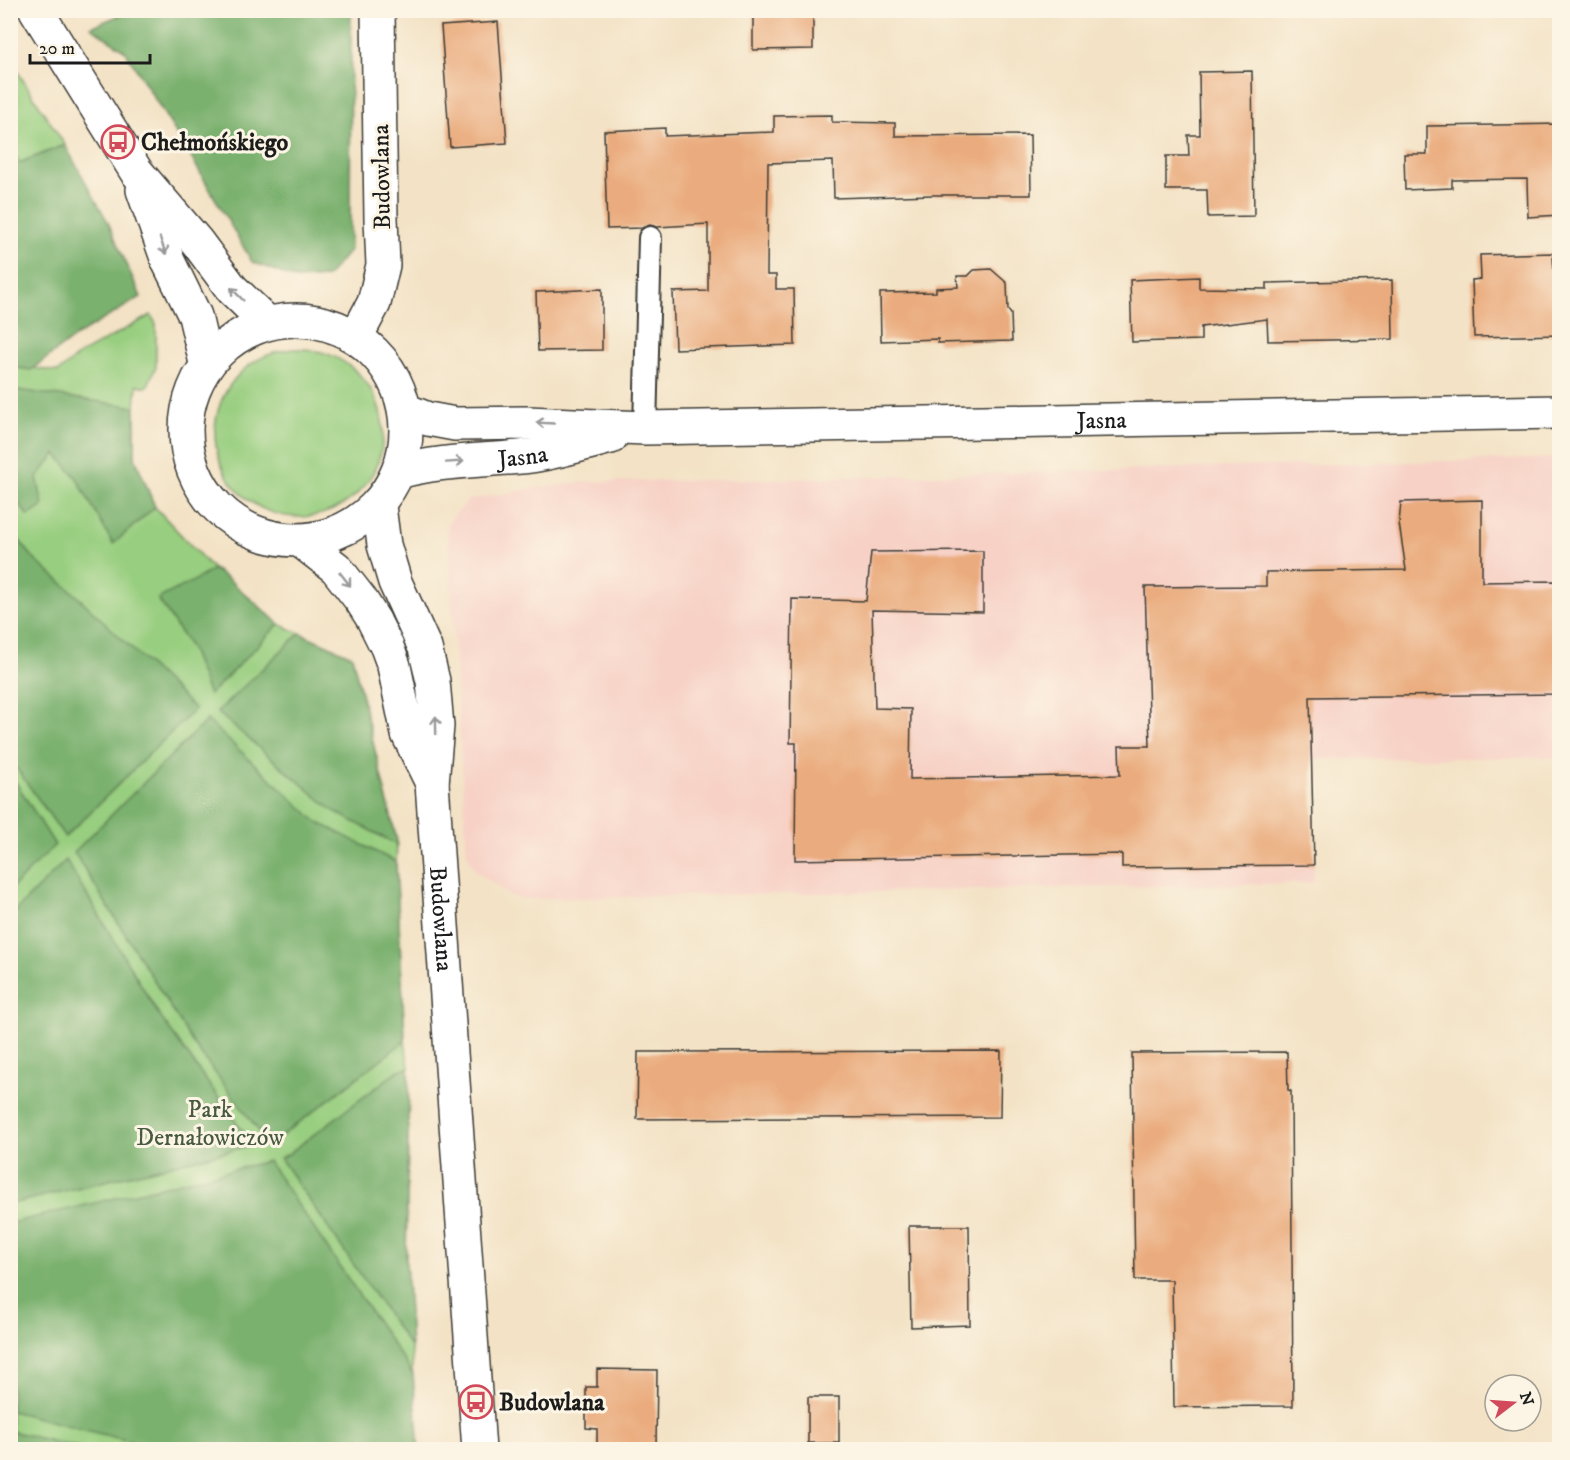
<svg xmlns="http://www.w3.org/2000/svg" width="1570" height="1460" font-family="'IM FELL DW Pica',serif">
	<rect width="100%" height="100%" fill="#fcf5e5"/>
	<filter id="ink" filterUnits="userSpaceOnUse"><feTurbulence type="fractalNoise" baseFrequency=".0167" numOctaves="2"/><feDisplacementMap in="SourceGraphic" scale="12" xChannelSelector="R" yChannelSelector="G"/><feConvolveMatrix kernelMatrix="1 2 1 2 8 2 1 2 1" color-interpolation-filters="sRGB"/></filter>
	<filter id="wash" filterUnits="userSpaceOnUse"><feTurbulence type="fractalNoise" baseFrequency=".008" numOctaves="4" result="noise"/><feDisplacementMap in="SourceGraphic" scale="24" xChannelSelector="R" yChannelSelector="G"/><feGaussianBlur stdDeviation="1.35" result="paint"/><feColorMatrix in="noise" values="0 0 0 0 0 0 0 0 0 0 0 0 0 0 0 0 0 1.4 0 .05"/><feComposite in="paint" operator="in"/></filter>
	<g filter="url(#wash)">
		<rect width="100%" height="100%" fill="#f3e2c5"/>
		<!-- built -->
		<path fill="#f7d1c6" d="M 1559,458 L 1559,757 L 1312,759 L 1314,883 L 523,899 L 509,895 L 476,871 L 467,854 L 447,524 L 468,500 L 534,488 L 584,482 L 785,479 Z"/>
		<!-- green -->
		<g fill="#98ce7f" stroke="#5a754e" stroke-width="1.5">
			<path d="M 10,60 L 65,145 L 19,163 L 11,148 Z"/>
			<path d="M 151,315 L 156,324 L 156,367 L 147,387 L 137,385 L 135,407 L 135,458 L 155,507 L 213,569 L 227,578 L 279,624 L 352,656 L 397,841 L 396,869 L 405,1041 L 409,1068 L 406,1263 L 417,1449 L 11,1449 L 10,364 L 58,372 L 80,354 Z"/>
			<circle cx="299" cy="433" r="84"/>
		</g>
		<!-- forest -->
		<g fill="#7ab16e" stroke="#4b6645" stroke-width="1.5">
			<path d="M 130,11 L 351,11 L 350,250 L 327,277 L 296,279 L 252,262 L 191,157 L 125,51 L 91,27 Z"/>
			<path d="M 65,145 L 108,222 L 141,297 L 76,336 L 31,370 L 11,367 L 11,147 L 19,163 Z"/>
			<path d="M 11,389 L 135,407 L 135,458 L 155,507 L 113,544 L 76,477 L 56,454 L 37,477 L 43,506 L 28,516 L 11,493 Z"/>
			<path d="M 11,530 L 36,561 L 75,594 L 195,709 L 65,837 L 12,762 L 11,757 Z"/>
			<path d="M 213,569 L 227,578 L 279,624 L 209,695 L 190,647 L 158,599 C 176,588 196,582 213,569 Z"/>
			<path d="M 300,633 L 352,656 L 397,841 L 397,845 L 332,810 L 217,712 Z"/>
			<path d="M 207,720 L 317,822 L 396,862 L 405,1041 L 280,1137 L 268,1143 L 194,1045 L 74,852 Z"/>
			<path d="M 10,773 L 55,845 L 11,889 L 10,889 Z"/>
			<path d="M 66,860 L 159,1015 L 253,1145 L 11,1204 L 11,915 Z"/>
			<path d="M 409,1068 L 406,1263 L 411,1348 L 280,1158 L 288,1154 L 399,1070 Z"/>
			<path d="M 268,1161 L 413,1374 L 419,1449 L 160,1449 L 11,1411 L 11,1223 Z"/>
			<path d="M 10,1431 L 11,1431 L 84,1449 L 11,1449 Z"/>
		</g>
		<g id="blocks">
			<!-- building -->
			<g fill="#eaac7e">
				<path d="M 753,10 L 813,10 L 813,49 L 753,50 Z"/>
				<path d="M 498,22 L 507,143 L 450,147 L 441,26 Z"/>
				<path d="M 1252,71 L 1254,216 L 1208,217 L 1207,190 L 1166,190 L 1166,156 L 1189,156 L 1188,135 L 1200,135 L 1199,72 Z"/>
				<path d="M 832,115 L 832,122 L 895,123 L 895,136 L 1030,135 L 1031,195 L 933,195 L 834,198 L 833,161 L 768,163 L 767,275 L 776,275 L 776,289 L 794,289 L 795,345 L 675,349 L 673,292 L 708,291 L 708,224 L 657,227 L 650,225 L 642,228 L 607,229 L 604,131 L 665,128 L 665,136 L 774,132 L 774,116 Z"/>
				<path d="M 1560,124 L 1560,215 L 1528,217 L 1527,179 L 1452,180 L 1452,188 L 1405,190 L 1404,154 L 1427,154 L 1427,126 Z"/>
				<path d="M 1553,253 L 1554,277 L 1560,277 L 1560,335 L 1474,337 L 1472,280 L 1481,279 L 1480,255 Z"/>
				<path d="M 991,269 L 1007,283 L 1008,310 L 1011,314 L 1012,341 L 938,343 L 938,339 L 881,341 L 880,293 L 936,292 L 936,288 L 958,287 L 957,276 L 968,276 L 974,270 Z"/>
				<path d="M 1199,277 L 1199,288 L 1267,289 L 1267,283 L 1392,280 L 1393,339 L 1268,341 L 1267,319 L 1201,327 L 1201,340 L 1132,342 L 1130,280 Z"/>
				<path d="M 602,289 L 602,350 L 538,351 L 536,292 Z"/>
				<path d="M 1482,500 L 1482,582 L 1560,581 L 1560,694 L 1310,697 L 1314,865 L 1122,867 L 1122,854 L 795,860 L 796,743 L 790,743 L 792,599 L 866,601 L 871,552 L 983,551 L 983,612 L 872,610 L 875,708 L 911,709 L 910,779 L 1120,775 L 1119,746 L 1150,746 L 1145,587 L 1266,586 L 1266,572 L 1406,570 L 1399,523 L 1401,502 Z"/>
				<path d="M 1001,1051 L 1000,1117 L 637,1119 L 638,1052 Z"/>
				<path d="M 1287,1052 L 1288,1090 L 1291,1091 L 1293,1406 L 1174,1407 L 1172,1280 L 1135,1280 L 1132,1053 Z"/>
				<path d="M 909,1226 L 969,1226 L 970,1325 L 911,1327 Z"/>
				<path d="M 597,1369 L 657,1370 L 656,1449 L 597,1449 L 597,1429 L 586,1428 L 586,1387 L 597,1387 Z"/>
				<rect x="808" y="1397" width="31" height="46"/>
			</g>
		</g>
	</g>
	<g filter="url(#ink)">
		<use href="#blocks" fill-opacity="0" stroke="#3c3a35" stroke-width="1.5"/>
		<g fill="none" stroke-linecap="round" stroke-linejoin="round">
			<defs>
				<path id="service" d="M 645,428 L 650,238"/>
				<path id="minor" d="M 356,337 L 374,303 L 383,265 L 381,219 L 378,10"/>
				<g id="tertiary">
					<path d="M 36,10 L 136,171 L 197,242 L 232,289 L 265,321"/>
					<path d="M 143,190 L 168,261 L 195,316 L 206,363"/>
					<circle cx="296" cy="430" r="110"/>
					<path id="s1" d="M 405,410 L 428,419 L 455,424 L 527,423 L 645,428 L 1560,412"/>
					<path id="s2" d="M 398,472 C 442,460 485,461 530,456 C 555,453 586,443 611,437"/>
					<path id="s3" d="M 379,506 L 384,545 L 395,582 L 425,648 L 433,681 L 437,726 L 432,783 L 479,1450"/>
					<path d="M 301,541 L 336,568 L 361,600 L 373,619 L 387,647 L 394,666 L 408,734 L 432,783"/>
				</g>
			</defs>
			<!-- service casing -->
			<use href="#service" stroke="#3c3a35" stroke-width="26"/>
			<!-- minor casing -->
			<use href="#minor" stroke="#3c3a35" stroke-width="36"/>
			<!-- tertiary casing -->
			<use href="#tertiary" stroke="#3c3a35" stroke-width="36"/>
			<!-- service -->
			<use href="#service" stroke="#fff" stroke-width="22"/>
			<!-- minor -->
			<use href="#minor" stroke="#fff" stroke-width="33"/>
			<!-- tertiary -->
			<use href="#tertiary" stroke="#fff" stroke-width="33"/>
		</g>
		<!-- one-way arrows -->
		<defs><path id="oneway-shaft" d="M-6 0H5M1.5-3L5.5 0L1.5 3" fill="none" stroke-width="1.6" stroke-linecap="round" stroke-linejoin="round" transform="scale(1.5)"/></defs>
		<g stroke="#999">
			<use href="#oneway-shaft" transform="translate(163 246) rotate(70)"/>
			<use href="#oneway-shaft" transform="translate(237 294) rotate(-135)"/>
			<use href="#oneway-shaft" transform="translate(545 423) rotate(-177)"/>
			<use href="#oneway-shaft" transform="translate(455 462) rotate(-4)"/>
			<use href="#oneway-shaft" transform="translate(345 579) rotate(52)"/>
			<use href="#oneway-shaft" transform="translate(436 725) rotate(-91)"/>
		</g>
	</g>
	<!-- icons -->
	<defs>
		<symbol id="bus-ring" viewBox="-11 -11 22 22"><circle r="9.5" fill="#fcf5e5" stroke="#d1495b" stroke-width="1.5"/><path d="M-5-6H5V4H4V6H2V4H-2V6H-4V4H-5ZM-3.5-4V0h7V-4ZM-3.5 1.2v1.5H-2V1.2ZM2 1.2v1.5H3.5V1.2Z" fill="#d1495b"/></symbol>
	</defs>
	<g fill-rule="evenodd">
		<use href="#bus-ring" x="99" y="123" width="38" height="38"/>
		<use href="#bus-ring" x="457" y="1383" width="38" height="38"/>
	</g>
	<g text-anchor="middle" stroke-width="6" stroke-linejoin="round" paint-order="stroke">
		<!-- poi labels -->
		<g font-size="24" font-weight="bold" fill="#1c1c1c" stroke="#fcf5e5" text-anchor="start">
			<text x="141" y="150">Chełmońskiego</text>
			<text x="499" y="1410">Budowlana</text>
		</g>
		<!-- street labels -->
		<g font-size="24" fill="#1c1c1c" stroke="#fcf5e5">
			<text transform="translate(381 177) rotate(-91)" y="8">Budowlana</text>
			<text dy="8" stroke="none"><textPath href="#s1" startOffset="699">Jasna</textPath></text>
			<text dy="8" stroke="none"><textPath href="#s2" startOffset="126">Jasna</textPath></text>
			<text dy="8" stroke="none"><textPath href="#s3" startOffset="423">Budowlana</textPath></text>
		</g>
		<!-- park labels -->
		<g font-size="24" fill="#475a3f" stroke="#fcf5e5">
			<text x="210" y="1117">Park<tspan x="210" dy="28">Dernałowiczów</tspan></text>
		</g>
	</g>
	<!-- margin -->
	<rect width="1570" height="1460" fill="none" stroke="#fcf5e5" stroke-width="36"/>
	<!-- north arrow -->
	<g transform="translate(1513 1403) rotate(73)"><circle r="28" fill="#fcf5e5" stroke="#a29e95" stroke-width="1.5"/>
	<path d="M0-4.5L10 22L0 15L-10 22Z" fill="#d1495b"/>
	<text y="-9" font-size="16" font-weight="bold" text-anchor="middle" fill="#1c1c1c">N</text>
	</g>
	<!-- scale -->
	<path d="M30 54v9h120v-9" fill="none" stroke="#1c1c1c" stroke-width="3"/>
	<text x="39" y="54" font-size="18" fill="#1c1c1c" stroke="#fcf5e5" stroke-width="4.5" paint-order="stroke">20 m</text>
</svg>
